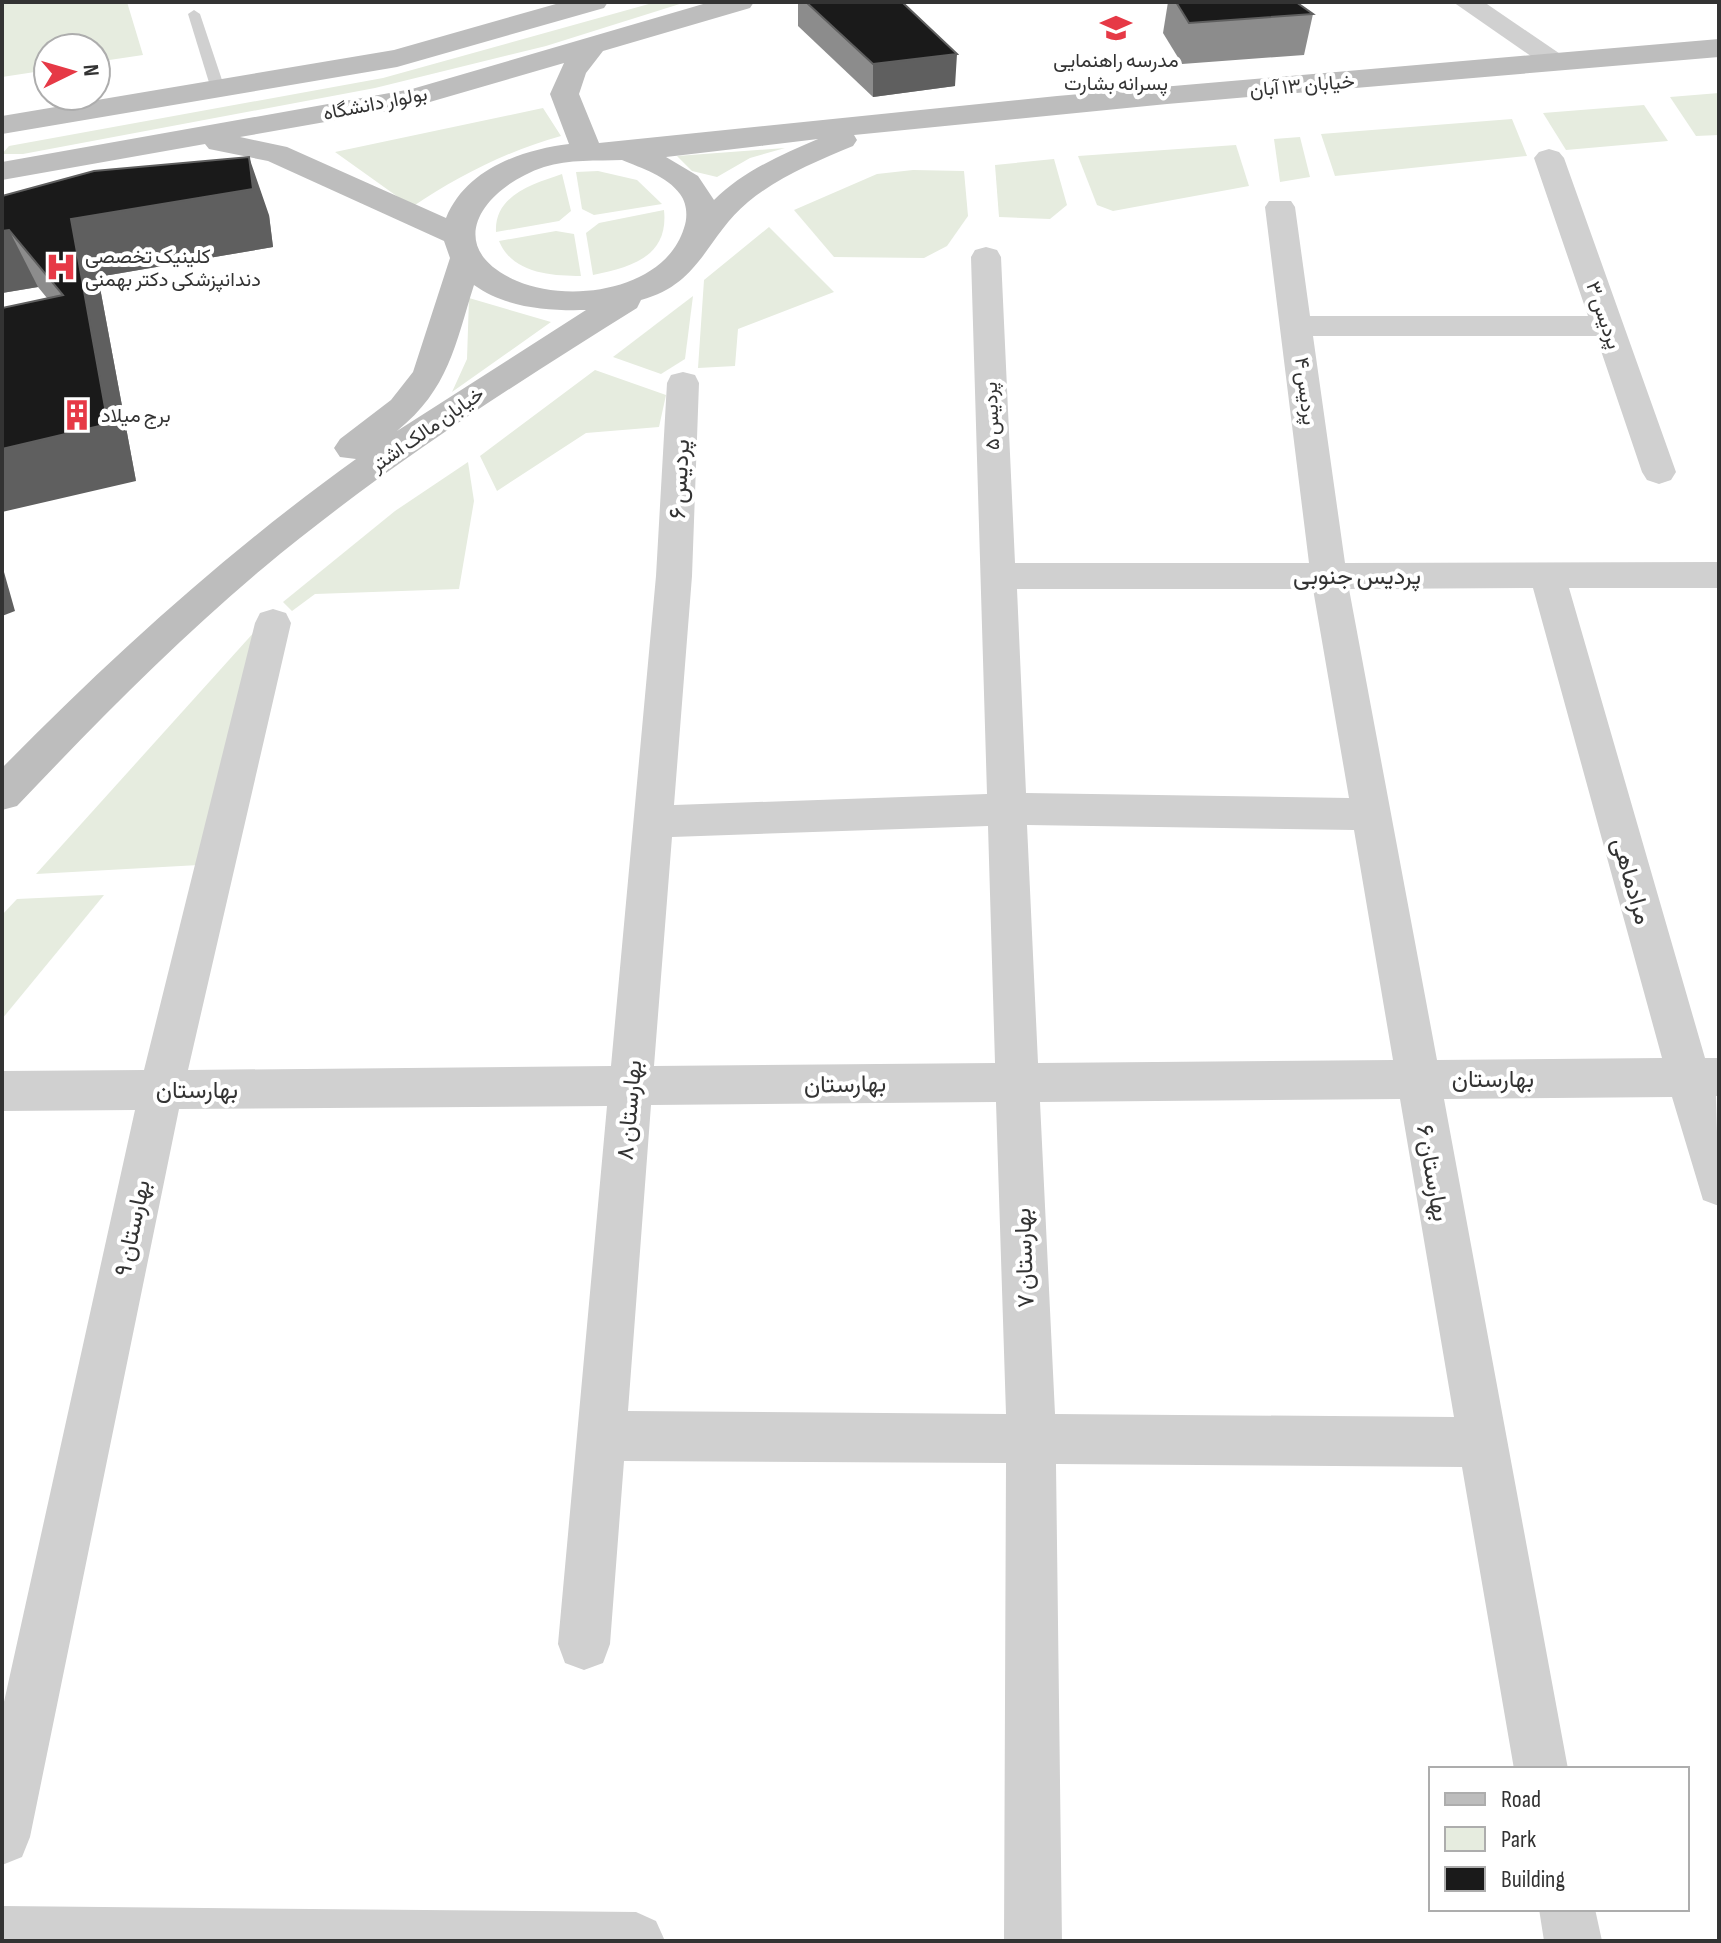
<svg xmlns="http://www.w3.org/2000/svg" width="1721" height="1943" font-family="'Sofia Sans Condensed',Vazirmatn,sans-serif">
	<rect width="100%" height="100%" fill="#fff"/>
	<!-- green -->
	<g fill="#e6ecdf">
		<path d="M 2,2 L 127,2 L 143,55 L 96,62 L 96,48 L 48,48 L 48,70 L 2,77 Z"/>
		<path d="M 656,2 L 686,2 L 546,46 L 375,88 L 23,154 L 2,154 L 9,146 L 383,78 Z"/>
		<path d="M 1719,93 L 1719,135 L 1696,136 L 1670,97 Z"/>
		<path d="M 1644,105 L 1668,141 L 1566,150 L 1543,113 Z"/>
		<path d="M 543,108 L 561,136 C 507,151 458,176 412,207 L 335,152 Z"/>
		<path d="M 1512,119 L 1527,156 L 1335,176 L 1321,134 Z"/>
		<path d="M 1300,137 L 1310,177 L 1280,182 L 1274,139 Z"/>
		<path d="M 1236,145 L 1249,186 L 1113,211 L 1097,205 L 1078,156 Z"/>
		<path d="M 785,148 L 750,158 L 717,177 L 692,171 L 677,156 Z"/>
		<path d="M 1054,159 L 1067,205 L 1050,219 L 999,217 L 995,165 Z"/>
		<path d="M 913,170 L 964,171 L 968,216 L 947,246 L 924,258 L 834,257 L 794,210 L 877,174 Z"/>
		<path d="M 598,171 L 637,180 L 662,204 L 594,215 L 582,209 L 576,172 Z"/>
		<path d="M 562,174 L 571,211 L 559,221 L 496,232 C 494,195 533,184 562,174 Z"/>
		<path d="M 664,210 C 669,257 631,267 593,275 L 586,233 L 599,223 Z"/>
		<path d="M 769,227 L 834,292 L 738,329 L 735,366 L 698,368 L 704,280 Z"/>
		<path d="M 556,231 L 574,234 L 581,276 C 550,276 512,273 499,241 Z"/>
		<path d="M 693,296 L 685,359 L 661,374 L 613,357 Z"/>
		<path d="M 469,298 L 551,322 L 452,392 L 467,359 Z"/>
		<path d="M 595,370 L 666,395 L 659,427 L 586,433 L 497,491 L 480,456 Z"/>
		<path d="M 468,462 L 474,501 L 459,589 L 315,594 L 292,611 L 283,602 L 395,511 Z"/>
		<path d="M 266,619 L 199,865 L 36,874 Z"/>
		<path d="M 104,895 L 2,1019 L 2,915 L 17,899 Z"/>
	</g>
	<g fill="none" stroke-linecap="round" stroke-linejoin="round">
		<!-- lane -->
		<path fill="#d0d0d0" fill-rule="evenodd" d="M 194,10 L 200,14 L 225,89 L 223,92 L 211,89 L 188,14 Z"/>
		<!-- street -->
		<g fill="#d0d0d0" fill-rule="evenodd">
			<path d="M 1453,2 L 1484,2 L 1572,62 L 1568,68 L 1548,68 Z"/>
			<path d="M 1549,149 L 1559,152 L 1564,158 L 1676,472 L 1671,480 L 1659,484 L 1647,480 L 1642,472 L 1596,336 L 1313,336 L 1345,563 L 1719,562 L 1719,588 L 1569,588 L 1705,1058 L 1719,1058 L 1719,1096 L 1716,1096 L 1719,1206 L 1703,1200 L 1672,1097 L 1444,1099 L 1568,1769 L 1514,1769 L 1462,1467 L 1056,1464 L 1062,1941 L 1004,1941 L 1006,1463 L 624,1461 L 610,1644 L 603,1663 L 584,1670 L 565,1663 L 558,1644 L 607,1106 L 179,1109 L 30,1837 L 22,1857 L 2,1865 L 2,1711 L 135,1110 L 2,1111 L 2,1071 L 144,1070 L 255,623 L 260,613 L 273,609 L 286,613 L 291,623 L 188,1070 L 611,1066 L 656,576 L 667,383 L 671,375 L 683,372 L 695,375 L 699,383 L 692,576 L 674,805 L 987,794 L 971,257 L 975,250 L 986,247 L 997,250 L 1001,257 L 1015,563 L 1309,563 L 1265,207 L 1269,201 L 1291,201 L 1295,207 L 1310,316 L 1588,316 L 1534,158 L 1539,152 ZM 1533,588 L 1662,1058 L 1437,1060 L 1349,589 ZM 1017,589 L 1313,589 L 1349,798 L 1026,793 ZM 1027,825 L 1354,830 L 1393,1060 L 1038,1063 ZM 988,826 L 995,1063 L 654,1066 L 672,837 ZM 1400,1099 L 1454,1417 L 1055,1414 L 1040,1102 ZM 996,1102 L 1006,1414 L 628,1411 L 651,1105 Z"/>
			<path d="M 2,1906 L 636,1912 L 656,1921 L 665,1941 L 2,1941 Z"/>
			<path d="M 1539,1909 L 1595,1909 L 1602,1941 L 1544,1941 Z"/>
		</g>
		<!-- secondary -->
		<g fill="#bdbdbd" fill-rule="evenodd">
			<path d="M 563,2 L 608,2 L 604,8 L 397,67 L 2,134 L 2,116 L 394,50 Z"/>
			<path d="M 710,2 L 754,2 L 750,8 L 603,51 L 586,73 L 579,94 L 599,143 L 1057,96 L 1719,39 L 1719,57 L 1167,104 L 854,135 L 857,140 L 853,146 C 817,161 778,177 748,202 C 706,237 701,284 641,300 L 637,308 C 507,389 379,471 262,569 C 175,642 95,724 17,806 L 2,810 L 2,768 C 113,655 228,551 356,459 L 340,457 L 334,448 L 340,439 L 391,400 L 413,372 L 450,258 L 444,241 L 268,161 L 209,149 L 205,144 L 2,180 L 2,162 L 412,89 ZM 564,63 L 550,94 L 569,144 C 521,150 466,169 446,218 L 287,147 L 240,137 L 416,106 ZM 818,139 C 782,154 742,172 714,200 L 698,176 L 666,157 ZM 622,160 C 641,168 667,176 680,194 C 687,203 688,217 684,228 C 665,290 571,304 517,281 C 439,247 484,187 544,167 C 569,159 597,161 622,160 ZM 474,285 C 506,308 548,311 586,310 L 397,431 C 449,389 455,345 474,285 Z"/>
		</g>
	</g>
	<!-- wall -->
	<g fill="#8c8c8c">
		<path d="M 798,2 L 902,2 L 955,86 L 873,97 L 798,26 Z"/>
		<path d="M 1168,2 L 1295,2 L 1313,14 L 1304,55 L 1182,64 L 1163,33 Z"/>
		<path d="M 2,196 L 269,215 L 273,247 L 98,277 L 136,481 L 47,298 L 38,287 L 2,293 Z"/>
	</g>
	<!-- shaded-wall -->
	<g fill="#5f5f5f">
		<path d="M 957,54 L 955,86 L 873,97 L 873,64 Z"/>
		<path d="M 249,157 L 269,215 L 273,247 L 98,277 L 136,481 L 2,512 L 2,449 L 108,424 L 71,219 Z"/>
		<path d="M 9,230 L 38,287 L 2,293 L 2,231 Z"/>
		<path d="M 2,565 L 15,611 L 2,616 Z"/>
	</g>
	<!-- building -->
	<g fill="#1a1a1a" stroke="#5f5f5f" stroke-width="2">
		<path d="M 806,2 L 902,2 L 957,54 L 873,64 Z"/>
		<path d="M 1176,2 L 1296,2 L 1313,14 L 1189,23 Z"/>
		<path d="M 249,157 L 253,189 L 71,219 L 108,424 L 2,449 L 2,308 L 63,295 L 9,230 L 2,231 L 2,196 L 94,171 Z"/>
	</g>
	<!-- icons -->
	<defs>
		<symbol id="school-bare" viewBox="-9 -9 18 18"><path d="M0-5L7-2L0 1L-7-2ZM-4 1L0 2.5L4 1V4Q0 6-4 4Z" fill="#e63946" stroke="#fff" stroke-width="2.5" paint-order="stroke"/></symbol>
		<symbol id="hospital-bare" viewBox="-9 -9 18 18"><path d="M-5-5h3v3.5h4V-5h3V5h-3V1.5h-4V5h-3Z" fill="#e63946" stroke="#fff" stroke-width="2.5" paint-order="stroke"/></symbol>
		<symbol id="building-bare" viewBox="-9 -9 18 18"><path d="M-4-6H4V6H1V3H-1V6H-4ZM-2.5-4.3h1.7v1.8h-1.7ZM.8-4.3h1.7v1.8H.8ZM-2.5-1h1.7V.8h-1.7ZM.8-1h1.7V.8H.8Z" fill="#e63946" stroke="#fff" stroke-width="2.5" paint-order="stroke"/></symbol>
	</defs>
	<g fill-rule="evenodd">
		<use href="#school-bare" x="1094" y="6" width="44" height="44"/>
		<use href="#hospital-bare" x="39" y="245" width="44" height="44"/>
		<use href="#building-bare" x="55" y="393" width="44" height="44"/>
	</g>
	<g text-anchor="middle" stroke-width="8" stroke-linejoin="round" paint-order="stroke">
		<!-- far-poi labels -->
		<g font-size="20" fill="#333" stroke="#fff" text-anchor="start">
			<text x="1116" y="67" text-anchor="middle">مدرسه راهنمایی<tspan x="1116" dy="23">پسرانه بشارت</tspan></text>
			<text x="85" y="263">کلینیک تخصصی<tspan x="85" dy="23">دندانپزشکی دکتر بهمنی</tspan></text>
			<text x="101" y="422">برج میلاد</text>
		</g>
		<!-- far-street labels -->
		<g font-size="20" fill="#333" stroke="#fff">
			<text transform="translate(1302 85) rotate(-5)" y="7">خیابان ۱۳ آبان</text>
			<text transform="translate(375 103) rotate(-11)" y="7">بولوار دانشگاه</text>
			<text transform="translate(1604 315) rotate(71)" y="7">پردیس ۳</text>
			<text transform="translate(1306 391) rotate(83)" y="7">پردیس ۴</text>
			<text transform="translate(991 416) rotate(-92)" y="7">پردیس ۵</text>
			<text transform="translate(427 429) rotate(-35)" y="7">خیابان مالک اشتر</text>
		</g>
		<!-- street labels -->
		<g font-size="24" fill="#333" stroke="#fff">
			<text transform="translate(679 479) rotate(-87)" y="8">پردیس ۶</text>
			<text x="1357" y="584">پردیس جنوبی</text>
			<text transform="translate(1632 881) rotate(74)" y="8">مرادماهی</text>
			<text x="1493" y="1087">بهارستان</text>
			<text transform="translate(845 1084) rotate(-1)" y="8">بهارستان</text>
			<text x="197" y="1098">بهارستان</text>
			<text transform="translate(629 1110) rotate(-85)" y="8">بهارستان ۸</text>
			<text transform="translate(1433 1173) rotate(80)" y="8">بهارستان ۶</text>
			<text transform="translate(132 1228) rotate(-78)" y="8">بهارستان ۹</text>
			<text transform="translate(1024 1258) rotate(-92)" y="8">بهارستان ۷</text>
		</g>
	</g>
	<!-- border -->
	<rect width="1721" height="1943" fill="none" stroke="#333333" stroke-width="8"/>
	<!-- legend -->
	<rect x="1429" y="1767" width="260" height="144" fill="#ffffff" stroke="#adadad" stroke-width="2"/>
	<rect x="1445" y="1793" width="40" height="12" fill="#bdbdbd" stroke="#adadad" stroke-width="2"/>
	<text x="1501" y="1807" font-size="24" fill="#333333">Road</text>
	<rect x="1445" y="1827" width="40" height="24" fill="#e6ecdf" stroke="#adadad" stroke-width="2"/>
	<text x="1501" y="1847" font-size="24" fill="#333333">Park</text>
	<rect x="1445" y="1867" width="40" height="24" fill="#1a1a1a" stroke="#adadad" stroke-width="2"/>
	<text x="1501" y="1887" font-size="24" fill="#333333">Building</text>
	<!-- north arrow -->
	<g transform="translate(72 72) rotate(85)"><circle r="38" fill="#ffffff" stroke="#adadad" stroke-width="2"/>
	<path d="M0-6L14 30L0 20L-14 30Z" fill="#e63946"/>
	<text y="-12" font-size="22" font-weight="bold" text-anchor="middle" fill="#333333">N</text>
	</g>
</svg>
